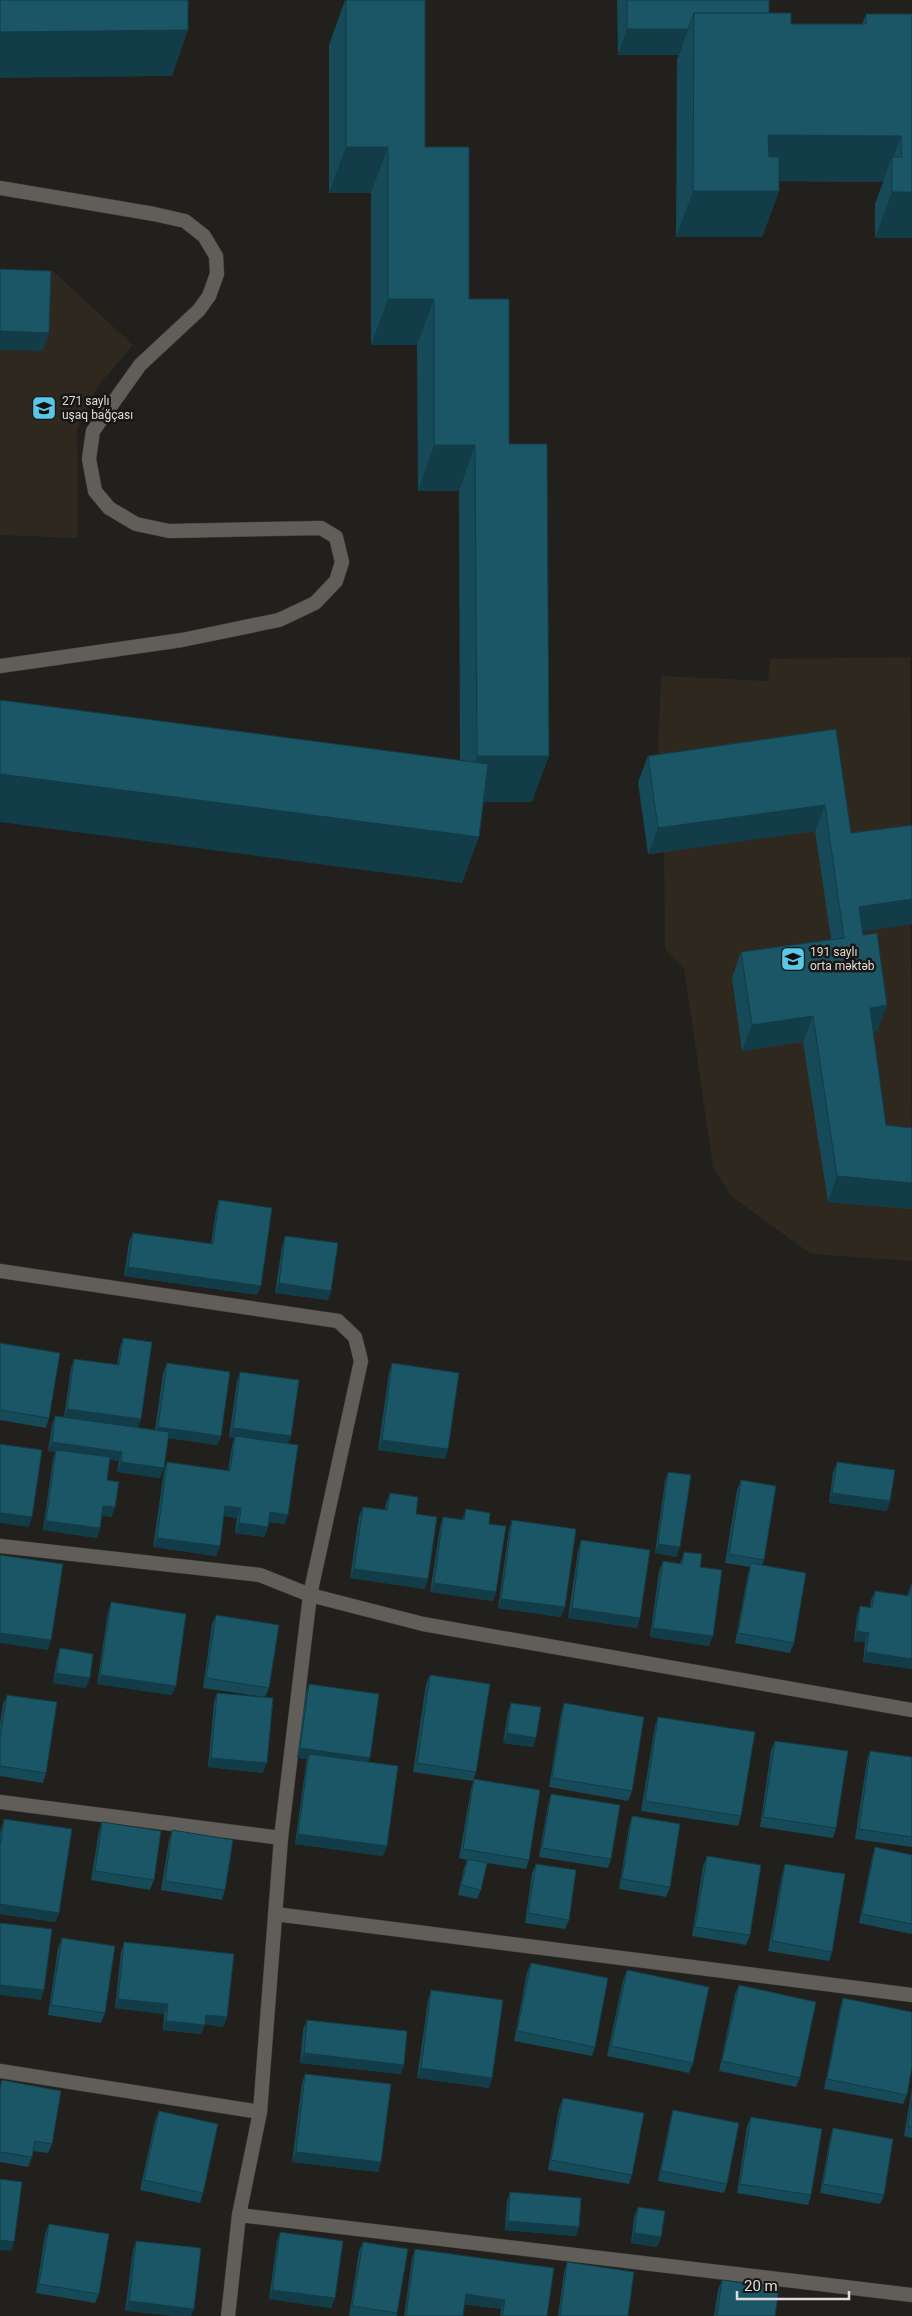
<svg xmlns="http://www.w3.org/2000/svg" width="912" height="2316" font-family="Roboto,sans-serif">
	<rect width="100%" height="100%" fill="#22201c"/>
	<!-- built -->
	<g fill="#2e281f">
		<path d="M 0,270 L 53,271 L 133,345 L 98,386 L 77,429 L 78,538 L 0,535 Z"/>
		<path d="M 910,657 L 912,1261 L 811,1254 L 731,1196 L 713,1167 L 684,968 L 665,949 L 664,853 L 648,854 L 657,779 L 661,676 L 768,681 L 770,659 Z"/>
	</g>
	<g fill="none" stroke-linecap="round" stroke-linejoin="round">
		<defs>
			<g id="minor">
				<path d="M 0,188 L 154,214 L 185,221 L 204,236 L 216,256 L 217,274 L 209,296 L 199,310 L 140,365 L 93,431 L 89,459 L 95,491 L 109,508 L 136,524 L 169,531 L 321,528 L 336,537 L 342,562 L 336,581 L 315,603 L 279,620 L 182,640 L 0,666"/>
				<path d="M 0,1271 L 338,1321 L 355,1337 L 361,1361 L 310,1595 L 281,1838 L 260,2112 L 239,2215 L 228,2316"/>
				<path d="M 0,1546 L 260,1575 L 310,1595 L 423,1624 L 912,1710"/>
				<path d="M 0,1802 L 281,1838"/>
				<path d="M 275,1914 L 912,1995"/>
				<path d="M 0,2071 L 260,2112"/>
				<path d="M 239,2215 L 912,2295"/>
			</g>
		</defs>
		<!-- minor casing -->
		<use href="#minor" stroke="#3f3d3a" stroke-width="15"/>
		<!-- minor -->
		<use href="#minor" stroke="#615e59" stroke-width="14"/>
	</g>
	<!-- wall -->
	<g fill="#164a58">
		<path d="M 345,0 L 425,147 L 469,299 L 509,444 L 532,802 L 483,802 L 462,883 L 460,760 L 459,491 L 418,491 L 417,345 L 371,345 L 371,193 L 329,193 L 329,45 Z"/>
		<path d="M 617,0 L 769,0 L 769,13 L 791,24 L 862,24 L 866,14 L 912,14 L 912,238 L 875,238 L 875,204 L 883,182 L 779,181 L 779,191 L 762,237 L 676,237 L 677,59 L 679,55 L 618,55 Z"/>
		<path d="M 836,729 L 851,833 L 912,924 L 863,931 L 863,935 L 887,1005 L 877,1031 L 873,1032 L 886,1125 L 912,1128 L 912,1209 L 828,1202 L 803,1042 L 742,1051 L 732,978 L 741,952 L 831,939 L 815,831 L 648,854 L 638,782 L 648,756 Z"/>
		<path d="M 219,1200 L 257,1295 L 124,1276 L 129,1242 L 133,1233 L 211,1244 L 216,1210 Z"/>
		<path d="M 285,1236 L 328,1300 L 275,1293 L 282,1246 Z"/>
		<path d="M 123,1338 L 141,1419 L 138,1427 L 155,1430 L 163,1373 L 167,1363 L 221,1436 L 217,1445 L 168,1438 L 160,1478 L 117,1472 L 119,1461 L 110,1460 L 107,1480 L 115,1507 L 111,1517 L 102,1515 L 100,1528 L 97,1538 L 43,1530 L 53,1459 L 55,1452 L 48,1451 L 52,1425 L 55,1416 L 64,1417 L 71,1368 L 74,1359 L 117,1365 L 120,1347 Z"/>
		<path d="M 0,1343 L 49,1418 L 46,1428 L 0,1420 Z"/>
		<path d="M 392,1363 L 445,1459 L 378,1450 L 389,1373 Z"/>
		<path d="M 240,1372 L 291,1436 L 288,1443 L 285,1524 L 269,1522 L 268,1527 L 264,1537 L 235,1533 L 237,1518 L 224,1516 L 220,1546 L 216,1556 L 153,1547 L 164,1471 L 167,1462 L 228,1471 L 232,1445 L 234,1438 L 229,1437 L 237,1381 Z"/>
		<path d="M 837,1462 L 887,1511 L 829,1503 L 833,1472 Z"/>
		<path d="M 668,1472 L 677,1557 L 655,1553 L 665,1481 Z"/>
		<path d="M 741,1480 L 764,1560 L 762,1565 L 794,1643 L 790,1653 L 735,1643 L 748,1573 L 750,1567 L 725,1563 L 737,1490 Z"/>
		<path d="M 390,1493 L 416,1514 L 425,1589 L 350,1578 L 359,1516 L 363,1507 L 385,1510 L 386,1503 Z"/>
		<path d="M 466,1509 L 496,1592 L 493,1601 L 430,1592 L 440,1527 L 443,1517 L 462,1520 Z"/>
		<path d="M 512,1520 L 565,1607 L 561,1617 L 498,1608 L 509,1529 Z"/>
		<path d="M 581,1540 L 640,1618 L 637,1628 L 568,1618 L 578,1550 Z"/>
		<path d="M 684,1552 L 700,1567 L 709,1646 L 650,1637 L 659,1571 L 663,1561 L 680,1564 Z"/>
		<path d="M 911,1585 L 912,1585 L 912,1669 L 863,1662 L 865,1642 L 854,1641 L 857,1616 L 860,1606 L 870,1607 L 871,1600 L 875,1591 L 907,1595 Z"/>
		<path d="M 111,1602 L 172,1695 L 97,1684 L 108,1612 Z"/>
		<path d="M 216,1615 L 269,1688 L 265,1697 L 263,1773 L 208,1767 L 214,1702 L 217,1693 L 264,1697 L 203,1688 L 212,1624 Z"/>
		<path d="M 60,1649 L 86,1688 L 53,1683 L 57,1658 Z"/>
		<path d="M 430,1675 L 476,1772 L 473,1781 L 413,1772 L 426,1684 Z"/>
		<path d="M 309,1684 L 370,1758 L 368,1762 L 383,1856 L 295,1844 L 306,1764 L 307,1759 L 297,1758 L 306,1693 Z"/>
		<path d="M 7,1695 L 46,1773 L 43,1783 L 0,1776 L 0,1724 L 3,1704 Z"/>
		<path d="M 511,1703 L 533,1747 L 503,1743 L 508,1712 Z"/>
		<path d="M 564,1703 L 632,1791 L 628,1801 L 549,1787 L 561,1713 Z"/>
		<path d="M 658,1717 L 741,1816 L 738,1826 L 641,1811 L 655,1726 Z"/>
		<path d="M 775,1741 L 836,1828 L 833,1838 L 760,1827 L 771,1750 Z"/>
		<path d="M 870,1751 L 912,1757 L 912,1847 L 855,1839 L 867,1760 Z"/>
		<path d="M 474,1779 L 529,1860 L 526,1869 L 481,1862 L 481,1890 L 477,1899 L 458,1895 L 464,1868 L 467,1860 L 459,1858 L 471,1789 Z"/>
		<path d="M 551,1794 L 611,1859 L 608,1868 L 539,1857 L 548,1804 Z"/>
		<path d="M 632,1816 L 670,1887 L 666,1897 L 619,1889 L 629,1826 Z"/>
		<path d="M 4,1819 L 59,1913 L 55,1922 L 0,1914 L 0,1834 L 1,1829 Z"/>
		<path d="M 102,1822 L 154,1880 L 150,1890 L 91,1880 L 99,1831 Z"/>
		<path d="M 172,1830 L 225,1890 L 222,1900 L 161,1890 L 169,1840 Z"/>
		<path d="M 875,1847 L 912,1855 L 912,1932 L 911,1934 L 859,1923 L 872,1857 Z"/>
		<path d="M 707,1856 L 750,1935 L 746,1945 L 692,1936 L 703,1866 Z"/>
		<path d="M 536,1864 L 569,1920 L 565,1929 L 525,1923 L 532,1873 Z"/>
		<path d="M 785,1864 L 832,1952 L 829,1961 L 768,1951 L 782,1874 Z"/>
		<path d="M 62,1938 L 105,2013 L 101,2023 L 48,2015 L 58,1948 Z"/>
		<path d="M 124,1942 L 227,2017 L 223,2027 L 205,2024 L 201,2034 L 163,2030 L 164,2014 L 115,2008 L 121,1952 Z"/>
		<path d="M 531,1963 L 595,2047 L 592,2056 L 514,2041 L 527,1972 Z"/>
		<path d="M 627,1970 L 693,2063 L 689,2073 L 607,2056 L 623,1980 Z"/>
		<path d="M 739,1985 L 800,2078 L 796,2087 L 719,2071 L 735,1994 Z"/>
		<path d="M 431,1990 L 492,2078 L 489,2088 L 417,2078 L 428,2000 Z"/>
		<path d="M 843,1998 L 907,2095 L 903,2104 L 824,2089 L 840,2008 Z"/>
		<path d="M 307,2020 L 401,2074 L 300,2063 L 303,2030 Z"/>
		<path d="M 305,2074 L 381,2162 L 378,2172 L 292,2162 L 302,2083 Z"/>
		<path d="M 2,2080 L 52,2144 L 48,2153 L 33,2151 L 32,2157 L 28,2167 L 0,2162 L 0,2085 Z"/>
		<path d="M 912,2088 L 912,2138 L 904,2136 Z"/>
		<path d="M 563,2098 L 632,2175 L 629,2184 L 548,2170 L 559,2108 Z"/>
		<path d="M 673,2110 L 727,2184 L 724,2193 L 658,2181 L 670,2120 Z"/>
		<path d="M 159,2111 L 203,2193 L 200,2203 L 140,2190 L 155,2121 Z"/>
		<path d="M 751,2117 L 811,2195 L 808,2205 L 737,2193 L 747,2126 Z"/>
		<path d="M 833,2128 L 884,2195 L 880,2204 L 820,2193 L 830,2138 Z"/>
		<path d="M 510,2192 L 576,2236 L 505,2230 L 507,2201 Z"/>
		<path d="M 638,2207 L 661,2237 L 657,2247 L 631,2243 L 634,2217 Z"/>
		<path d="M 49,2224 L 99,2294 L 95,2303 L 36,2293 L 45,2234 Z"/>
		<path d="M 280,2232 L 335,2298 L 331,2308 L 269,2299 L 277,2241 Z"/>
		<path d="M 136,2241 L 201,2248 L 125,2311 L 133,2250 Z"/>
		<path d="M 363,2242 L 397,2313 L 397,2316 L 349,2316 L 359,2251 Z"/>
		<path d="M 415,2249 L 547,2316 L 500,2316 L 501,2309 L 464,2304 L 463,2316 L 404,2316 L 412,2258 Z"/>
		<path d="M 567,2262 L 628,2316 L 558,2316 L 564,2272 Z"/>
		<path d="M 722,2280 L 775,2316 L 714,2316 L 718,2290 Z"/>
	</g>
	<!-- shaded-wall -->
	<g fill="#123c47">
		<path d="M 627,29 L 688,29 L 679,55 L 618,55 Z"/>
		<path d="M 188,30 L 172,76 L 0,78 L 0,32 Z"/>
		<path d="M 768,135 L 901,136 L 892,161 L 892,157 L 883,182 L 752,181 Z"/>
		<path d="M 346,147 L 388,147 L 371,193 L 329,193 Z"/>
		<path d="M 693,191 L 779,191 L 762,237 L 676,237 Z"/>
		<path d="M 892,192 L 912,192 L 912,238 L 875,238 Z"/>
		<path d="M 388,299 L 434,299 L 417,345 L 371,345 Z"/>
		<path d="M 0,331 L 49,333 L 43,351 L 0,350 Z"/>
		<path d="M 434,445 L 475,445 L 459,491 L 418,491 Z"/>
		<path d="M 477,756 L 549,756 L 532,802 L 460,802 Z"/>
		<path d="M 0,774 L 479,837 L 462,883 L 0,822 Z"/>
		<path d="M 825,805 L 815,831 L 648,854 L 658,828 Z"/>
		<path d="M 912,899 L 912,924 L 850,933 L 859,907 Z"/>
		<path d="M 887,1005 L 877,1031 L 860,1034 L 870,1008 Z"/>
		<path d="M 813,1016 L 803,1042 L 742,1051 L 752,1025 Z"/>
		<path d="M 837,1176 L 912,1183 L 912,1209 L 828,1202 Z"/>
		<path d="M 128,1267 L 261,1286 L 257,1295 L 124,1276 Z"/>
		<path d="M 279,1283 L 331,1291 L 328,1300 L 275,1293 Z"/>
		<path d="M 67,1409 L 141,1419 L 138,1429 L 64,1418 Z"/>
		<path d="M 158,1427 L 221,1436 L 217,1445 L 154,1436 Z"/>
		<path d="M 233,1428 L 291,1436 L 287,1445 L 235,1436 L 234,1438 L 229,1437 Z"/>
		<path d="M 382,1440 L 448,1449 L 445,1459 L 378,1450 Z"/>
		<path d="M 52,1442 L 122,1452 L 119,1461 L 56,1452 L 56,1450 L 55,1452 L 48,1451 Z"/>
		<path d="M 121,1462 L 164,1468 L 160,1478 L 117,1472 Z"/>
		<path d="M 832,1493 L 890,1501 L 887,1511 L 829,1503 Z"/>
		<path d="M 103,1506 L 115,1507 L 111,1517 L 100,1515 Z"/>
		<path d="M 225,1506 L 241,1508 L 237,1518 L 222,1515 Z"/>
		<path d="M 270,1512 L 288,1515 L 285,1524 L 266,1522 Z"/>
		<path d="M 0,1513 L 32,1517 L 29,1527 L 0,1523 Z"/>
		<path d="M 46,1521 L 100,1528 L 97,1538 L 43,1530 Z"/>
		<path d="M 239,1523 L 268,1527 L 264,1537 L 235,1533 Z"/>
		<path d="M 157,1538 L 220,1546 L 216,1556 L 153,1547 Z"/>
		<path d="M 658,1544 L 680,1547 L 677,1557 L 655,1553 Z"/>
		<path d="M 354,1569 L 428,1579 L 425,1589 L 350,1578 Z"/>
		<path d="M 434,1583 L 496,1592 L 493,1601 L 430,1592 Z"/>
		<path d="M 501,1599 L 565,1607 L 561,1617 L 498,1608 Z"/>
		<path d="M 572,1608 L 640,1618 L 637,1628 L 568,1618 Z"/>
		<path d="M 653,1628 L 713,1636 L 709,1646 L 650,1637 Z"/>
		<path d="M 857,1631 L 869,1633 L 865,1642 L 854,1641 Z"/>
		<path d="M 0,1633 L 51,1640 L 48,1650 L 0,1643 Z"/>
		<path d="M 866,1652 L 912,1659 L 912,1669 L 863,1662 Z"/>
		<path d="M 56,1673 L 90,1678 L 86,1688 L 53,1683 Z"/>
		<path d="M 100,1675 L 176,1686 L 172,1695 L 97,1684 Z"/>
		<path d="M 507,1733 L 536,1738 L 533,1747 L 503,1743 Z"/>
		<path d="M 300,1748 L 370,1758 L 366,1768 L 309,1754 L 307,1759 L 297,1758 Z"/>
		<path d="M 211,1758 L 267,1763 L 263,1773 L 208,1767 Z"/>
		<path d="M 298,1834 L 387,1846 L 383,1856 L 295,1844 Z"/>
		<path d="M 0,1904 L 59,1913 L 55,1922 L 0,1914 Z"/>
		<path d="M 0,1985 L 44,1990 L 41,2000 L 0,1995 Z"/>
		<path d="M 118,1999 L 168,2004 L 164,2014 L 115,2008 Z"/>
		<path d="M 206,2015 L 227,2017 L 223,2027 L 203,2024 Z"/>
		<path d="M 166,2021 L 205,2025 L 201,2034 L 163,2030 Z"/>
		<path d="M 304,2053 L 404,2065 L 401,2074 L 300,2063 Z"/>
		<path d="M 421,2068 L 492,2078 L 489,2088 L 417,2078 Z"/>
		<path d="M 296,2152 L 381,2162 L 378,2172 L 292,2162 Z"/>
		<path d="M 508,2221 L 579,2227 L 576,2236 L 505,2230 Z"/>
		<path d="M 634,2233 L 661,2237 L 657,2247 L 631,2243 Z"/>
		<path d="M 0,2240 L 14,2242 L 11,2251 L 0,2250 Z"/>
		<path d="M 272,2290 L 335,2298 L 331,2308 L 269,2299 Z"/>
		<path d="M 466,2294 L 505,2300 L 501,2309 L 462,2304 Z"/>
		<path d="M 129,2301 L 194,2309 L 191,2316 L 172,2316 L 125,2311 Z"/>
	</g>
	<!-- building -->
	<g fill="#1a5666" stroke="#123c47">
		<path d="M 0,0 L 188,0 L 188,30 L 0,32 Z"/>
		<path d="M 346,0 L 425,0 L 425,147 L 469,147 L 469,299 L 509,299 L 509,444 L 547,444 L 549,756 L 477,756 L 475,445 L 434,445 L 434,299 L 388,299 L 388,147 L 346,147 Z"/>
		<path d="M 627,0 L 769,0 L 769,13 L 694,13 L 688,29 L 627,29 Z"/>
		<path d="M 694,13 L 791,13 L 791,24 L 866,24 L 866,14 L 912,14 L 912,192 L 892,192 L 892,157 L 902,157 L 901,136 L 768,135 L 769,157 L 779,157 L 779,191 L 693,191 Z"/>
		<path d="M 0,269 L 51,271 L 49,333 L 0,331 Z"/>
		<path d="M 0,700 L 488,764 L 479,837 L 0,774 Z"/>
		<path d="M 836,729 L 851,833 L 912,825 L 912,899 L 859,907 L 863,935 L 877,933 L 887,1005 L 870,1008 L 886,1125 L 912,1128 L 912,1183 L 837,1176 L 813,1016 L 752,1025 L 741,952 L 844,938 L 825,805 L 658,828 L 648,756 Z"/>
		<path d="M 219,1200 L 272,1208 L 261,1286 L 128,1267 L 133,1233 L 213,1244 Z"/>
		<path d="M 285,1236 L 338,1243 L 331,1291 L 279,1283 Z"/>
		<path d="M 123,1338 L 152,1342 L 141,1419 L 67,1409 L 74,1359 L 119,1365 Z"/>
		<path d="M 0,1343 L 60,1353 L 49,1418 L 0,1410 Z"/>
		<path d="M 167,1363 L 230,1372 L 221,1436 L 158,1427 Z"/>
		<path d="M 392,1363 L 459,1373 L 448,1449 L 382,1440 Z"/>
		<path d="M 240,1372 L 299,1380 L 291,1436 L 233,1428 Z"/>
		<path d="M 55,1416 L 169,1432 L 164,1468 L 121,1462 L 122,1452 L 52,1442 Z"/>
		<path d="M 235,1436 L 298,1445 L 288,1515 L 270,1512 L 268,1527 L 239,1523 L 241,1508 L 225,1506 L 220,1546 L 157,1538 L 167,1462 L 230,1471 Z"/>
		<path d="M 0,1444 L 42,1450 L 32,1517 L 0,1513 Z"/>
		<path d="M 56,1450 L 110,1457 L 107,1480 L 119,1482 L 115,1507 L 103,1506 L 100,1528 L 46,1521 Z"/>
		<path d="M 837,1462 L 895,1470 L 890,1501 L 832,1493 Z"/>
		<path d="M 668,1472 L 691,1475 L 680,1547 L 658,1544 Z"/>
		<path d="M 741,1480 L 776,1486 L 764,1560 L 729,1554 Z"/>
		<path d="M 390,1493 L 418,1497 L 416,1514 L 437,1517 L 428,1579 L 354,1569 L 363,1507 L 387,1510 Z"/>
		<path d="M 466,1509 L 490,1513 L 489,1524 L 506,1526 L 496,1592 L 434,1583 L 443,1517 L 464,1520 Z"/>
		<path d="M 512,1520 L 576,1529 L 565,1607 L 501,1599 Z"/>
		<path d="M 581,1540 L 650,1550 L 640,1618 L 572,1608 Z"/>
		<path d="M 684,1552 L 702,1554 L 700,1567 L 722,1570 L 713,1636 L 653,1628 L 663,1561 L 682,1564 Z"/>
		<path d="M 0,1555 L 63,1564 L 51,1640 L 0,1633 Z"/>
		<path d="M 751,1563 L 806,1573 L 794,1643 L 738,1633 Z"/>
		<path d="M 911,1585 L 912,1585 L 912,1659 L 866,1652 L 869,1633 L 857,1631 L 860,1606 L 872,1608 L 875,1591 L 909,1596 Z"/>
		<path d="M 111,1602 L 186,1614 L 176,1686 L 100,1675 Z"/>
		<path d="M 216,1615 L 279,1625 L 269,1688 L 206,1678 Z"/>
		<path d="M 60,1648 L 93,1654 L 90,1678 L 56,1673 Z"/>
		<path d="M 430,1675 L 490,1684 L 476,1772 L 417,1763 Z"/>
		<path d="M 309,1684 L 379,1694 L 370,1758 L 300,1748 Z"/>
		<path d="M 217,1693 L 273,1698 L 267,1763 L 211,1758 Z"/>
		<path d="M 7,1695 L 57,1702 L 46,1773 L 0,1766 L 0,1737 Z"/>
		<path d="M 511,1703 L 541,1707 L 536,1738 L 507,1733 Z"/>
		<path d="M 564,1703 L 644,1717 L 632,1791 L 552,1778 Z"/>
		<path d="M 658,1717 L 755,1732 L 741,1816 L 645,1801 Z"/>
		<path d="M 775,1741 L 848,1751 L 836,1828 L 763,1817 Z"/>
		<path d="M 870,1751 L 912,1757 L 912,1837 L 859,1829 Z"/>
		<path d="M 309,1754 L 398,1766 L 387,1846 L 298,1834 Z"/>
		<path d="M 474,1779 L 540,1790 L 529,1860 L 463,1849 Z"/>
		<path d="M 551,1794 L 620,1805 L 611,1859 L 542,1848 Z"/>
		<path d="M 632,1816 L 680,1824 L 670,1887 L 622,1879 Z"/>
		<path d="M 4,1819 L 72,1829 L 59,1913 L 0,1904 L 0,1846 Z"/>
		<path d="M 102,1822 L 161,1831 L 154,1880 L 95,1871 Z"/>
		<path d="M 172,1830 L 233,1840 L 225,1890 L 165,1881 Z"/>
		<path d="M 875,1847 L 912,1855 L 912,1924 L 862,1914 Z"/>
		<path d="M 707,1856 L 761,1865 L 750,1935 L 695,1927 Z"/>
		<path d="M 468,1859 L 487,1863 L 481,1890 L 461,1885 Z"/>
		<path d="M 536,1864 L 576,1870 L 569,1920 L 528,1913 Z"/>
		<path d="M 785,1864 L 845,1874 L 832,1952 L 772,1941 Z"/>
		<path d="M 0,1923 L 52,1929 L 44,1990 L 0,1985 Z"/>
		<path d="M 62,1938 L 115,1946 L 105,2013 L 51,2005 Z"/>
		<path d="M 124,1942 L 234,1954 L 227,2017 L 206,2015 L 205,2025 L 166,2021 L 168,2004 L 118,1999 Z"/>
		<path d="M 531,1963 L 608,1978 L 595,2047 L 517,2031 Z"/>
		<path d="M 627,1970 L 709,1987 L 693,2063 L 611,2046 Z"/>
		<path d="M 739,1985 L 816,2002 L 800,2078 L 722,2061 Z"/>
		<path d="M 431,1990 L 503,2000 L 492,2078 L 421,2068 Z"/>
		<path d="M 843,1998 L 912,2012 L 912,2067 L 907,2095 L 827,2079 Z"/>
		<path d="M 307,2020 L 407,2031 L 404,2065 L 304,2053 Z"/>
		<path d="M 305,2074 L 391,2084 L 381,2162 L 296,2152 Z"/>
		<path d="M 2,2080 L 61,2091 L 52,2144 L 35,2141 L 32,2157 L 0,2152 L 0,2089 Z"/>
		<path d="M 563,2098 L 644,2113 L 632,2175 L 551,2160 Z"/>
		<path d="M 912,2100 L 912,2127 L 908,2127 Z"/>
		<path d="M 673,2110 L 739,2123 L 727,2184 L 661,2171 Z"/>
		<path d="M 159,2111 L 218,2124 L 203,2193 L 144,2180 Z"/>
		<path d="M 751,2117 L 822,2129 L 811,2195 L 740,2184 Z"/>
		<path d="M 833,2128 L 893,2139 L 884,2195 L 823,2184 Z"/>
		<path d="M 0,2179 L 22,2182 L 14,2242 L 0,2240 Z"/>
		<path d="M 510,2192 L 581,2198 L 579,2227 L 508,2221 Z"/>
		<path d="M 638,2207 L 665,2211 L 661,2237 L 634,2233 Z"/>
		<path d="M 49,2224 L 109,2234 L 99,2294 L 39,2284 Z"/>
		<path d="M 280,2232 L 343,2241 L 335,2298 L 272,2290 Z"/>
		<path d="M 136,2241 L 201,2248 L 194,2309 L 129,2301 Z"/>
		<path d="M 363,2242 L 408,2249 L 397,2313 L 352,2306 Z"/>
		<path d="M 415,2249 L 554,2268 L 547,2316 L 502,2316 L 505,2300 L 466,2294 L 463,2316 L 406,2316 Z"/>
		<path d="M 567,2262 L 634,2272 L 628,2316 L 560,2316 Z"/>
		<path d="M 722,2280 L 779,2288 L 775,2316 L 717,2316 Z"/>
	</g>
	<!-- icons -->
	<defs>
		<symbol id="school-square" viewBox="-11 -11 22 22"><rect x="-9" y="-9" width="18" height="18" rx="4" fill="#5bc7e7" stroke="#191713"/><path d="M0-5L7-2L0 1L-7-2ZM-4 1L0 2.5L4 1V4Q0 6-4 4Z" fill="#111"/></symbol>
	</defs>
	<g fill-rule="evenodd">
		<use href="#school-square" x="30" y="394" width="28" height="28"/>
		<use href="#school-square" x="779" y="945" width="28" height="28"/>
	</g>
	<g text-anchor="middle" stroke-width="5" stroke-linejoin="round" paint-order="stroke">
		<!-- poi labels -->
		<g font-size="12" fill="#dfdddb" stroke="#191713" text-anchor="start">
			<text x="62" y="405">271 saylı<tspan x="62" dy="14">uşaq bağçası</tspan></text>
			<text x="810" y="956">191 saylı<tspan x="810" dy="14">orta məktəb</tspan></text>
		</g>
	</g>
	<!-- scale -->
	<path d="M737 2291v8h112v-8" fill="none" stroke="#dfdddb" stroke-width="2.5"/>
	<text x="744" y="2291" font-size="15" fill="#dfdddb" stroke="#191713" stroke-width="4" paint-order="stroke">20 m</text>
</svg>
